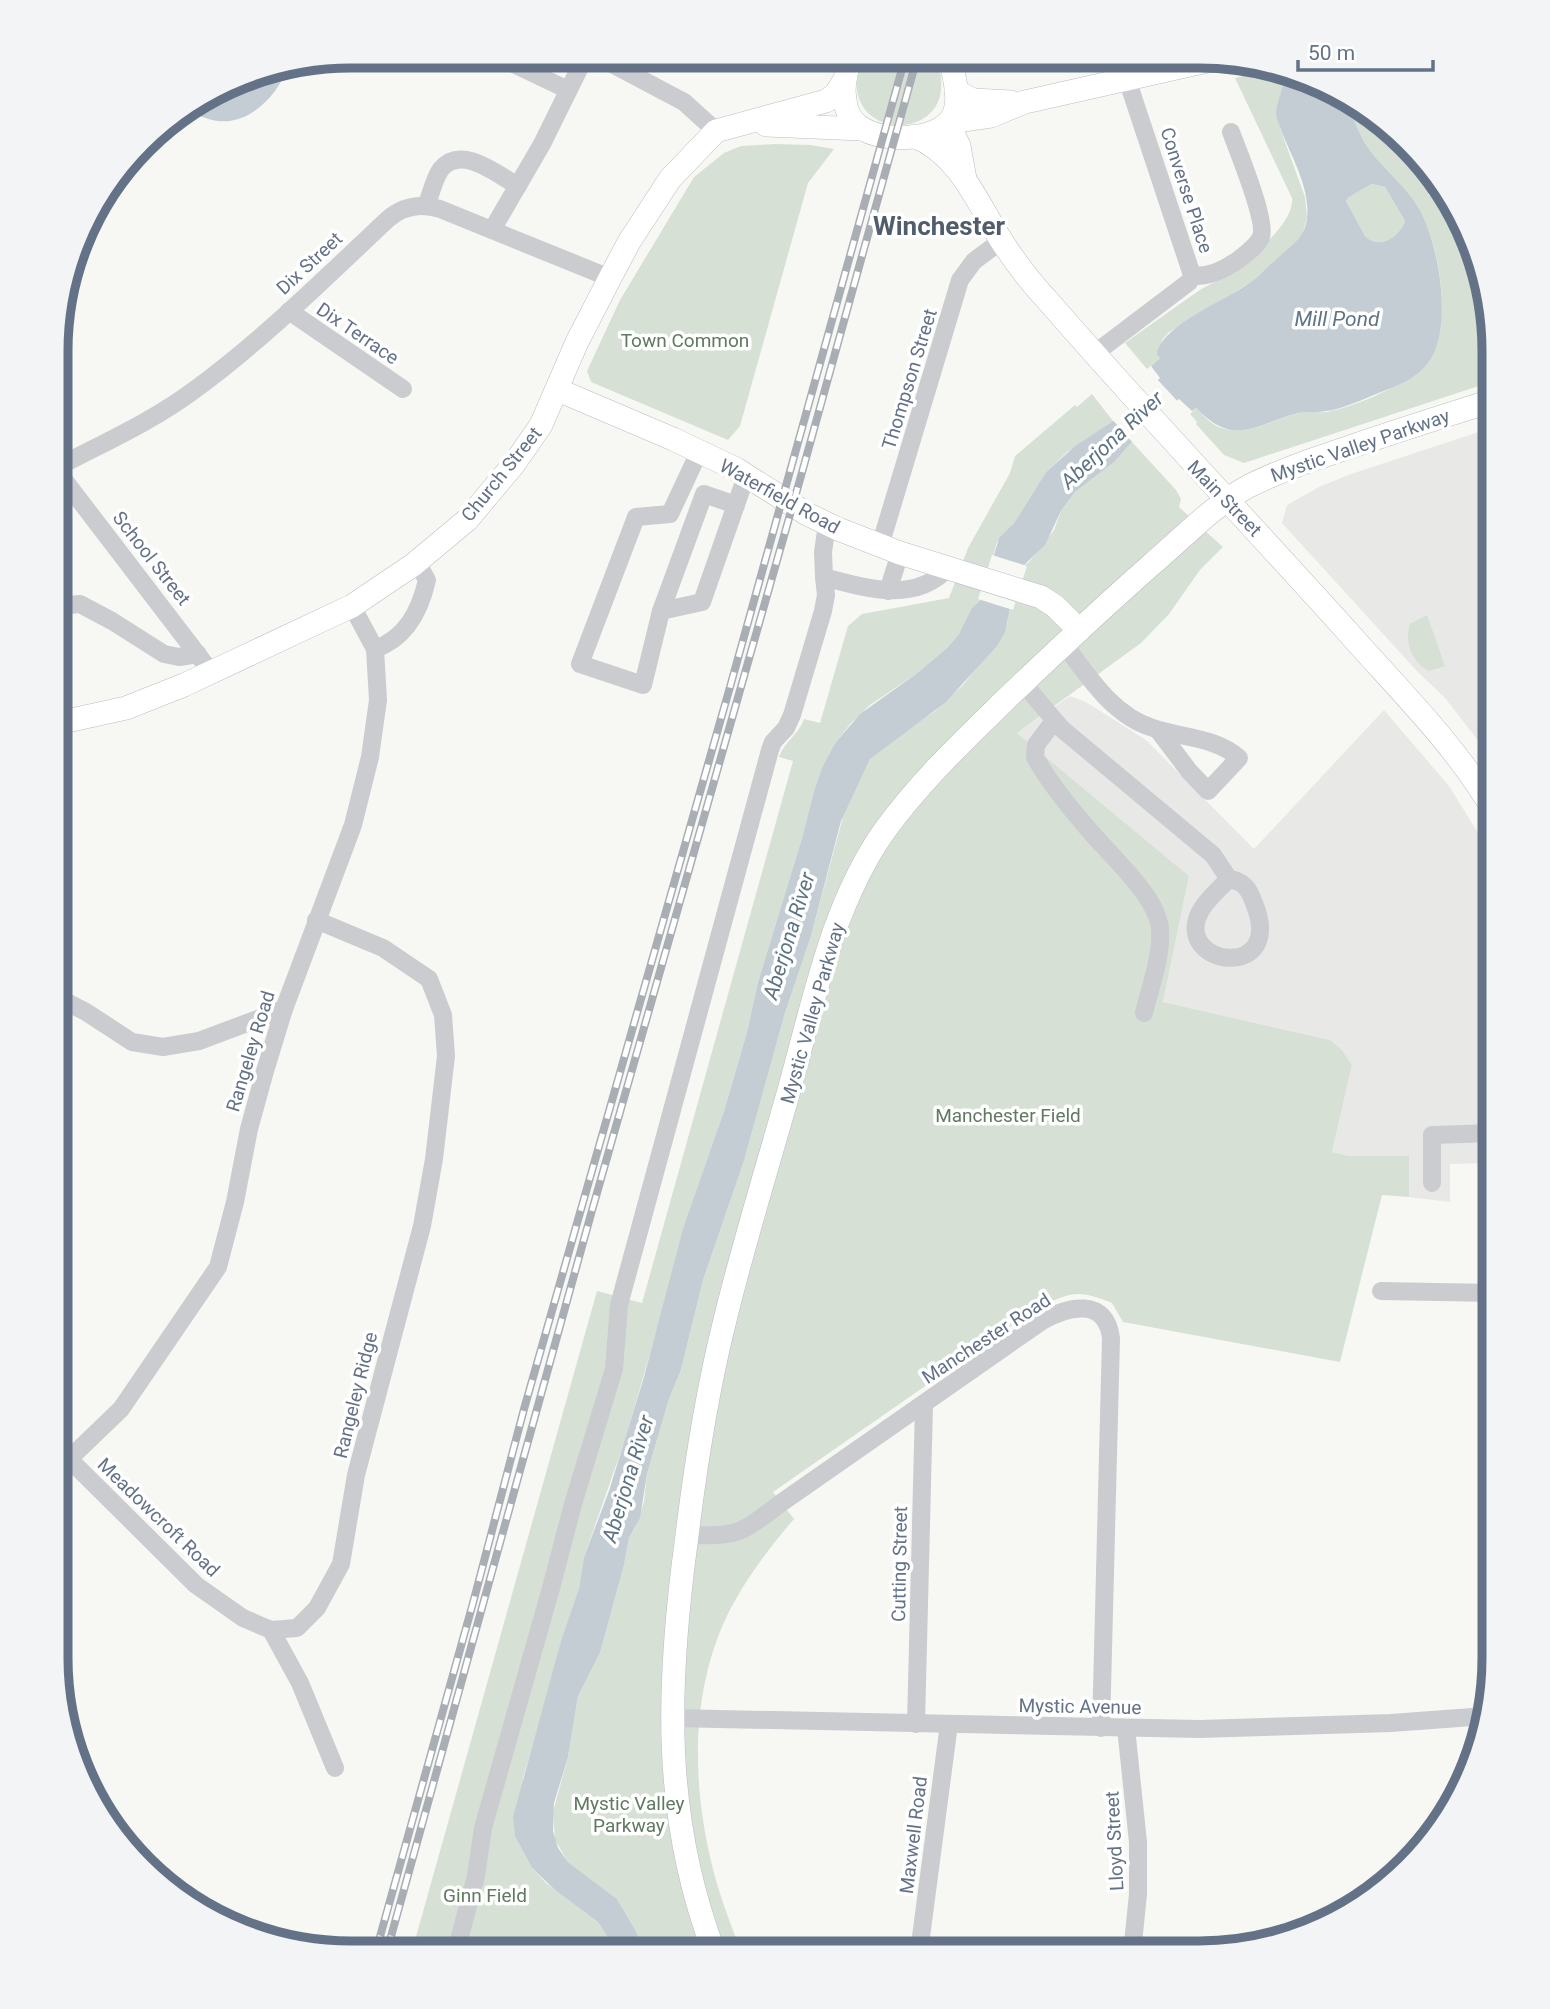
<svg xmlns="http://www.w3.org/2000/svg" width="1550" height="2009" font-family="Roboto,sans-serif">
	<rect width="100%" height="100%" fill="#f7f8f4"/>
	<!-- built -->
	<g fill="#e8e8e7">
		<path d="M 1494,427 L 1494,761 L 1445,698 L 1416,670 L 1282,523 L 1287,505 L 1319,487 L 1351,474 Z"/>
		<path d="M 1070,696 L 1086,702 L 1146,740 L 1254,849 L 1384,710 L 1449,786 L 1485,844 L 1494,866 L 1494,1163 L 1450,1164 L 1450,1202 L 1409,1197 L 1408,1156 L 1349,1156 L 1332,1152 L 1352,1065 L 1342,1050 L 1330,1040 L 1163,1002 L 1189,876 L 1017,733 Z"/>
	</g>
	<!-- green -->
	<g fill="#d7e0d5">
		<path d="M 863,57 L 937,58 C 940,70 943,83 940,96 C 930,135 868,135 858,95 C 855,82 859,70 863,57 Z"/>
		<path d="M 1269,70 L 1283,76 L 1280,128 L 1305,197 L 1307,217 L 1303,233 L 1294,245 L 1251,282 L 1168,333 L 1162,340 L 1160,358 L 1147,369 L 1125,343 C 1150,325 1175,307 1200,290 C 1211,283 1223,279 1233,271 C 1251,258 1295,222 1292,198 L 1235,78 Z"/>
		<path d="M 1346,99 L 1363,106 L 1421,157 L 1429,196 L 1442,194 L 1446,208 L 1454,207 L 1463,220 L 1494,351 L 1494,381 L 1244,463 L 1224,455 L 1196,424 L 1197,422 L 1190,414 L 1196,408 C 1205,417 1213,427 1226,429 C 1252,434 1274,419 1299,413 C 1307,411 1317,413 1326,412 C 1354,407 1385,392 1411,378 C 1458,348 1443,251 1419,210 C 1406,186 1382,170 1368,148 C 1359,133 1352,116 1346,99 Z"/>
		<path d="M 775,144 L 811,145 L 834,149 L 808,183 L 740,426 L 728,440 L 591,382 L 587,371 L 620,300 L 694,177 L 724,153 L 741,146 Z"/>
		<path d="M 1372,184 L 1385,187 L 1405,221 C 1399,238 1379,250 1365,236 L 1346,201 L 1349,197 Z"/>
		<path d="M 1092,394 L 1113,421 L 1067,452 L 1046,472 L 1014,523 L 997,542 L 981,600 L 959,634 L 947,648 L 916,674 L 870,705 L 851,723 L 836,742 L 814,791 L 802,838 L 758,982 L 747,1032 L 724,1111 L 697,1190 L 626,1437 L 584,1557 L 579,1588 L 561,1642 L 555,1669 L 523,1778 L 520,1845 L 532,1868 L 546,1883 L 598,1922 L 607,1936 L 612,1951 L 412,1951 L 597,1291 L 642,1303 L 793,761 L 779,757 C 784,742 799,734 804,719 L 820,723 L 848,626 L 862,614 L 949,598 L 968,548 L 1010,473 L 1015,456 L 1075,405 L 1077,407 Z"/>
		<path d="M 1132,442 L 1176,490 L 1181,499 L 1179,507 L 1223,547 L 1200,570 L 1169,614 L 1141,643 L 1017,733 L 1189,876 L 1163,1002 L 1330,1040 L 1342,1050 L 1352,1065 L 1332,1152 L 1349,1156 L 1409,1156 L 1409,1197 L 1382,1195 L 1340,1362 L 1123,1322 L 1112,1303 C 1075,1288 1070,1293 1036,1309 L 773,1492 L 794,1519 C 771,1546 749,1574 732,1606 C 691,1683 691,1777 711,1861 C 718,1892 730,1922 741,1952 L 643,1951 L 636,1931 L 617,1899 L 568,1862 L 555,1840 L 553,1812 L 568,1757 L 578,1696 L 600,1653 L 624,1565 L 629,1538 L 636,1526 L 644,1502 L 647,1474 L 669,1399 L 681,1370 L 703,1280 L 744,1161 L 785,1013 L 811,936 L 844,813 L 870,759 L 899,735 L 935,711 L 963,685 L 976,669 L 1007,624 L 1010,609 L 1024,565 L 1029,562 L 1054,530 L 1061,511 L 1075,492 L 1120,455 Z"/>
		<path d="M 1427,615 L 1445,666 L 1429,671 C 1412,663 1404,642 1410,624 Z"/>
	</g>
	<!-- water -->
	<g fill="#c5cdd4" fill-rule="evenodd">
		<path d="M 288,66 C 279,94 250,125 218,121 C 208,120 197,114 186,112 L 256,72 Z"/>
		<path d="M 1283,76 L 1346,99 C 1353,117 1360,137 1371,152 C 1386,172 1406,186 1419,209 C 1439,243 1454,329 1428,363 C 1418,376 1404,383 1389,389 C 1362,399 1337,414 1308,412 C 1299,412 1291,415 1282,418 C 1244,432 1227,440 1196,408 L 1192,411 L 1179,399 L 1132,442 L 1115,461 L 1075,492 L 1061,511 L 1045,545 L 1024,565 L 1010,609 L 1005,632 L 997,646 L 946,702 L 870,759 L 841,821 L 811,936 L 785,1013 L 744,1161 L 703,1280 L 681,1370 L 669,1399 L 647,1474 L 640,1518 L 629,1538 L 624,1565 L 600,1653 L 578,1696 L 568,1757 L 554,1803 L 553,1831 L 558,1848 L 568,1862 L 617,1899 L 636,1931 L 643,1951 L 612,1951 L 607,1936 L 598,1922 L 555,1890 L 532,1868 L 515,1836 L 513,1817 L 561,1641 L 579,1588 L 584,1557 L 609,1491 L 644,1377 L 683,1229 L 724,1111 L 747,1032 L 758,982 L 802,838 L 814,791 L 823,766 L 836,742 L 860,714 L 916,674 L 947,648 L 959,634 L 972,608 L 981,600 L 999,538 L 1014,523 L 1046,472 L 1075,446 L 1113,421 L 1160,378 L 1151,366 L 1160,358 L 1157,354 C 1161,326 1224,301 1248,284 C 1260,276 1269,265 1280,256 C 1293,244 1305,237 1307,218 C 1311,183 1285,148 1276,115 C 1276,101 1285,88 1283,76 ZM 1372,184 L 1385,187 L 1405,221 C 1399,238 1379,250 1365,236 L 1346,201 L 1349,197 Z"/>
	</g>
	<!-- pier -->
	<g fill="#f7f8f4">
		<path d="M 1155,377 L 1182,406 L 1179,403 L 1134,444 L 1111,418 Z"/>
		<path d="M 992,555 L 1027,566 L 1013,610 L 978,599 Z"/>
	</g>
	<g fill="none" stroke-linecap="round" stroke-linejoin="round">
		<defs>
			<g id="major">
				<path d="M 850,57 C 847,71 842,85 845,100 C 846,110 851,121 860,127 C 883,144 946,142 955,111 C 960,94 953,74 950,58"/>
				<path d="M 956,91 L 973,100 L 1011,102"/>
				<path d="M 949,122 L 991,116 L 1025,102 L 1216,59"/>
				<path d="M 948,123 L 959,146 L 965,179"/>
				<path d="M 766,125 L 862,129"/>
				<path d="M 914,136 C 959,154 977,202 1001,240 C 1015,262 1031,283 1049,302 C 1146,414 1248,521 1347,631 C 1398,689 1455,744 1494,811"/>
				<path d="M 558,390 L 673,439 L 736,469 L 807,514 L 838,529 L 900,553 L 1041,597 L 1055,606 L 1079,630"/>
				<path d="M 58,723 L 126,708 L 184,685 L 352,606 L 413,565 L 467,520 L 514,464 L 541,425 L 577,342 L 610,278 L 629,242 L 670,179 L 716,131 L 826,101 L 836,94 L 845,79"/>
				<path d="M 714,1952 C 662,1815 667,1685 686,1543 C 695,1469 706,1396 724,1324 C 742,1249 765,1175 786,1101 C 812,1011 830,907 885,830 C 919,783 961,743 1002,703 C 1051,656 1100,610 1151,565 C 1182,539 1212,506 1249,486 C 1283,469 1320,457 1356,445 C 1402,429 1448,415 1494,400"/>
			</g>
		</defs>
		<!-- major casing -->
		<use href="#major" stroke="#babdc2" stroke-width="24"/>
		<!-- minor -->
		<g stroke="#caccd0" stroke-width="18">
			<path d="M 497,56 L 568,90"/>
			<path d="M 599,57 L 684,102 L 716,131"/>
			<path d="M 1110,58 L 1112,82"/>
			<path d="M 426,206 C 431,195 434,178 441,169 C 462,144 498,175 518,186"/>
			<path d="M 492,230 L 542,144 L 585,57"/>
			<path d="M 1192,276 C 1209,277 1224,270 1238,260 C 1246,254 1257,246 1261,237 C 1267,221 1238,151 1231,132"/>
			<path d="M 289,311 L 403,389"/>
			<path d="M 1094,354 L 1189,282 L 1192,275 L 1127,79"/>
			<path d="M 699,452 L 670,514 L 636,517 L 580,664 L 643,685 L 661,611 L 702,602 L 746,476"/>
			<path d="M 58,467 C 103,443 151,422 193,391 C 263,340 325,278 388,219 C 403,206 421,203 440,209 L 610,278"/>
			<path d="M 58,472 L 211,672"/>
			<path d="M 827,524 L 823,552 L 824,577 C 865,588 915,604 948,568"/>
			<path d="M 880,546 L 960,280 L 974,261 L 1001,241"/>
			<path d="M 888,591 L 900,553"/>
			<path d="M 58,606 L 80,604 L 112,621 L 164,654 L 179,657 L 198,654"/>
			<path d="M 661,611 L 704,494 L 736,505"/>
			<path d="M 1064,644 C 1089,677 1112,715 1153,728 C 1182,738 1215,737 1239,758 L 1208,791 L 1189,771 L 1158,730"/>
			<path d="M 375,649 C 406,638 420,611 427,580 L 417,562"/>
			<path d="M 1023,683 L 1062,729 L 1213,855 L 1229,879"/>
			<path d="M 1054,721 L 1036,745 L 1035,757 C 1049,783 1070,808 1089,830 C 1110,855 1157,896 1160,929 C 1162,957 1150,987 1144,1013"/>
			<path d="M 1229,879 C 1244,881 1249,889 1254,903 C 1287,983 1172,966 1200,912 C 1206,900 1219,889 1229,879 Z"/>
			<path d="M 57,997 L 86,1012 L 132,1042 L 163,1047 L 199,1041 L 284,1009"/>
			<path d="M 1432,1183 L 1432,1135 L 1494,1133"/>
			<path d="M 1381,1291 L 1494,1293"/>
			<path d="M 69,1459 L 196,1585 L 243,1618 L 271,1630 L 300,1683 L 335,1768"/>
			<path d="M 56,1463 L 69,1459 L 121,1409 L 218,1267 L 235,1202 L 249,1129 L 265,1071 L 284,1009 L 353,825 L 370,757 L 378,700 L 375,649 L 352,606"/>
			<path d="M 687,1535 C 741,1536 738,1535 781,1503 L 1042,1321 C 1068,1306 1106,1297 1111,1338 L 1101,1728"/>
			<path d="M 271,1630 L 297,1628 L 317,1608 L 341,1564 L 356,1475 L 422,1226 L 434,1159 L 446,1056 L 443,1015 L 429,979 L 383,948 L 316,920"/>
			<path d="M 673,1718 L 1200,1729 L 1391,1723 L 1486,1716"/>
			<path d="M 916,1724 L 924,1405"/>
			<path d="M 1126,1728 L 1138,1842 L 1138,1894 L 1132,1953"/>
			<path d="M 456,1951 L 476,1876 L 483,1828 L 551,1588 L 573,1504 L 614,1369 L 619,1305 L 770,750 L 773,742 L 786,728 L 792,715 L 823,611 L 826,595 L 824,577"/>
			<path d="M 919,1952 L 949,1724"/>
		</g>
		<!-- major -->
		<use href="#major" stroke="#fff" stroke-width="23"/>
		<defs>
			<g id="rail">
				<path d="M 376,1951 L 473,1603 L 524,1409 L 730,687 L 905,58"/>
				<path d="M 387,1951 L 591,1214 L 801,476 L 917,58"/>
			</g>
		</defs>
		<!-- rail casing -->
		<use href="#rail" stroke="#a9adb4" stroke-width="8"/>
		<!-- rail -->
		<use href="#rail" stroke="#fff" stroke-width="5" stroke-dasharray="16" stroke-linecap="butt"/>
	</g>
	<g text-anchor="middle" stroke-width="7" stroke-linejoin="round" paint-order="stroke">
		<!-- street labels -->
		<g font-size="19" fill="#647288" stroke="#fff">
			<text transform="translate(1187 190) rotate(72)" y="7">Converse Place</text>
			<text transform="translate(309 263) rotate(-43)" y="7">Dix Street</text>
			<text transform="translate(358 333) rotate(34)" y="7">Dix Terrace</text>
			<text transform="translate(909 379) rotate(-73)" y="7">Thompson Street</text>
			<text transform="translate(1360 445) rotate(-19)" y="7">Mystic Valley Parkway</text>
			<text transform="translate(501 474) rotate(-51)" y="7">Church Street</text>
			<text transform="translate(780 496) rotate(29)" y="7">Waterfield Road</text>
			<text transform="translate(1225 498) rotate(46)" y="7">Main Street</text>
			<text transform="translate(152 558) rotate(52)" y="7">School Street</text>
			<text transform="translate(812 1013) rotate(-74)" y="7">Mystic Valley Parkway</text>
			<text transform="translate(250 1051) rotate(-73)" y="7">Rangeley Road</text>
			<text transform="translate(986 1338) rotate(-33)" y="7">Manchester Road</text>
			<text transform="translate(355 1395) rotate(-76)" y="7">Rangeley Ridge</text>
			<text transform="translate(159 1517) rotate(44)" y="7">Meadowcroft Road</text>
			<text transform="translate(899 1564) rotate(-89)" y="7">Cutting Street</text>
			<text transform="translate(1080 1706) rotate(1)" y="7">Mystic Avenue</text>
			<text transform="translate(913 1835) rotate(-83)" y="7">Maxwell Road</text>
			<text transform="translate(1114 1841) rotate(-93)" y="7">Lloyd Street</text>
		</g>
		<!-- park labels -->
		<g font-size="19" fill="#60795f" stroke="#fff">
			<text x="685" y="347">Town Common</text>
			<text x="1008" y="1122">Manchester Field</text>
			<text x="629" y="1810">Mystic Valley<tspan x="629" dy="22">Parkway</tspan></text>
			<text x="485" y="1902">Ginn Field</text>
		</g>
		<!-- water labels -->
		<g font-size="21" font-style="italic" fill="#5f7484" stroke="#fff">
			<text x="1337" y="326">Mill Pond</text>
			<text transform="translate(1112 440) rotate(-43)" y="7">Aberjona River</text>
			<text transform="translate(789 936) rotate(-73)" y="7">Aberjona River</text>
			<text transform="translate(628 1479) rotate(-73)" y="7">Aberjona River</text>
		</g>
		<!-- district labels -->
		<g font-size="26" font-weight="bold" fill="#525d6c" stroke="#fff">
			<text x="939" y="235">Winchester</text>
		</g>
	</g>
	<!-- crop -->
	<path d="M0 0H1550V2009H0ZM351 68H1199A283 283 0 0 1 1482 351V1658A283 283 0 0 1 1199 1941H351A283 283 0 0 1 68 1658V351A283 283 0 0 1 351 68Z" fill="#f3f4f5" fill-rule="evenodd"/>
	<path fill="none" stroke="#647288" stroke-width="9" d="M351 68H1199A283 283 0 0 1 1482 351V1658A283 283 0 0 1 1199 1941H351A283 283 0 0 1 68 1658V351A283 283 0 0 1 351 68Z"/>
	<!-- scale -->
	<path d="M1298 60v10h135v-10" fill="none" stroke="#647288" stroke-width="3.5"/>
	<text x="1308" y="60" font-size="21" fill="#647288" stroke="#ffffff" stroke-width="5" paint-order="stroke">50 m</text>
</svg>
